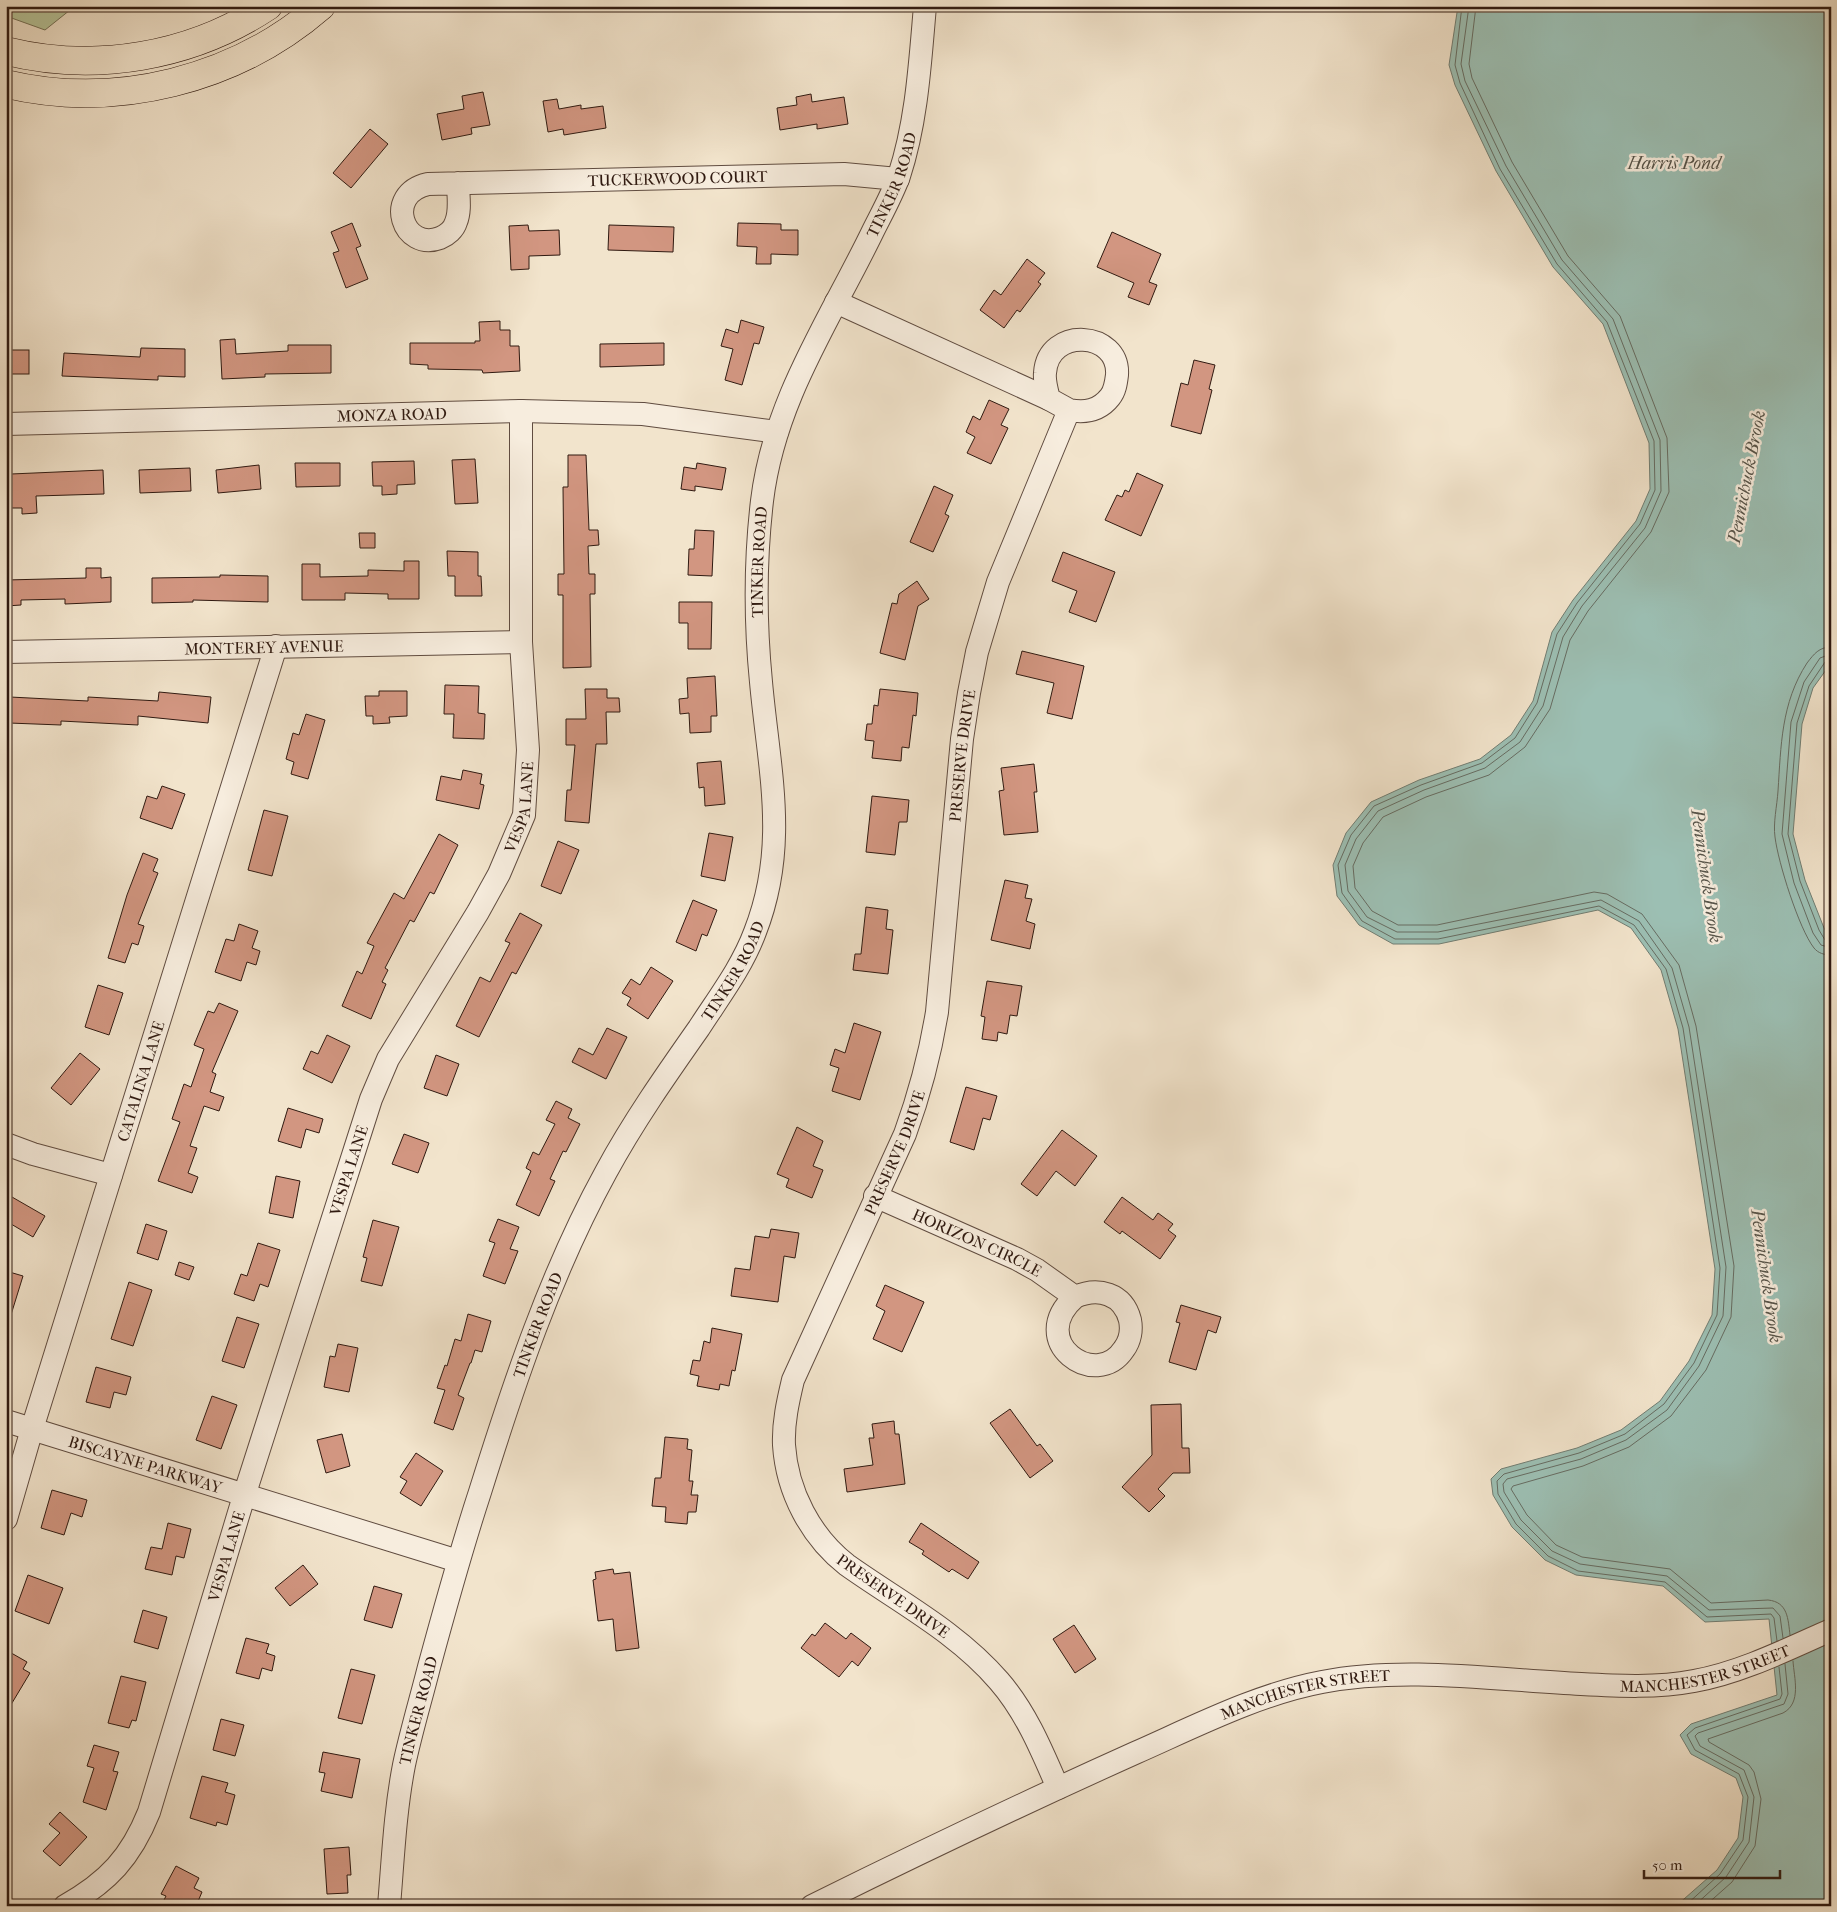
<svg xmlns="http://www.w3.org/2000/svg" width="1837" height="1912" font-family="'IM FELL French Canon',serif">
<style>
.green{fill:#b7c59a;stroke:#747056}
.water{fill:#9cbfb3;stroke:#717d72}
.lines{fill:none;stroke-linecap:round;stroke-linejoin:round}
.shore{stroke:#666c62;stroke-width:1}
.building{fill:#d29681;stroke:#301a11}
.minor-casing{stroke:#604c40;stroke-width:24}
.highway-casing{stroke:#301a11;stroke-width:29}
.minor{stroke:#f7edde;stroke-width:22}
.highway{stroke:#f2e4cc;stroke-width:28}
.labels{text-anchor:middle;dominant-baseline:central;stroke-width:5;stroke-linejoin:round;paint-order:stroke}
.street-label{font-size:16px;fill:#301a11;stroke:#f7edde}
.water-label{font-size:18px;font-style:italic;fill:#56544a;stroke:#f7edde}
</style>
<rect width="100%" height="100%" fill="#f2e4cc"/>
<filter id="stains"><feTurbulence type="fractalNoise" baseFrequency=".004" numOctaves="4"/><feColorMatrix values="0 0 0 0 .2 0 0 0 0 .09 0 0 0 0 .02 0 0 0 .5 -.17"/></filter>
<radialGradient id="worn" r=".72"><stop offset=".6" stop-color="#630" stop-opacity="0"/><stop offset="1" stop-color="#630" stop-opacity=".3"/></radialGradient>
<!-- green -->
<polygon class="green" points="6,6 75,6 45,30 6,16"/>
<!-- water -->
<polygon class="water" points="1458,6 1831,6 1831,663 1813,688 1802,724 1793,834 1805,880 1824,928 1831,940 1831,1906 1676,1906 1717,1870 1738,1838 1743,1797 1736,1778 1691,1754 1680,1735 1691,1724 1777,1695 1769,1619 1705,1622 1663,1586 1576,1575 1545,1560 1512,1527 1493,1495 1491,1479 1501,1469 1577,1448 1621,1430 1660,1401 1689,1361 1712,1315 1715,1269 1678,1029 1661,970 1631,928 1598,910 1439,944 1393,944 1359,925 1337,896 1333,865 1346,833 1371,802 1419,780 1480,759 1511,735 1533,701 1552,632 1573,600 1636,521 1650,489 1649,443 1603,324 1553,267 1496,171 1455,85 1449,65"/>
<g class="lines">
<!-- shore -->
<g class="shore">
<polyline points="1462,6 1455,65 1460,83 1500,169 1557,264 1607,322 1654,441 1655,490 1640,524 1577,603 1557,634 1537,703 1515,738 1482,763 1421,785 1374,806 1351,835 1338,865 1342,893 1362,921 1395,939 1438,939 1599,906 1634,925 1666,969 1683,1028 1720,1268 1717,1315 1694,1363 1664,1404 1625,1434 1579,1453 1504,1474 1497,1481 1498,1494 1516,1524 1548,1556 1578,1571 1665,1582 1707,1617 1771,1614 1774,1618 1777,1641"/>
<polyline points="1469,6 1461,64 1465,81 1506,166 1562,260 1613,319 1660,440 1661,491 1645,528 1582,606 1563,637 1543,706 1520,742 1485,768 1424,790 1378,811 1356,839 1345,865 1348,891 1367,917 1397,932 1438,932 1601,900 1639,921 1672,968 1689,1027 1726,1267 1723,1316 1699,1366 1667,1410 1626,1440 1581,1459 1507,1479 1503,1484 1504,1492 1521,1520 1552,1551 1580,1564 1667,1576 1709,1610 1773,1608 1780,1616 1783,1638"/>
<path d="M1476,6L1469,64L1472,78L1512,162L1568,256L1620,316L1667,438L1669,492L1651,532L1588,611L1570,640L1550,709L1525,747L1489,775L1426,797L1383,817L1363,843L1353,866L1355,888L1372,911L1398,925H1437L1594,892L1607,894L1642,914L1679,965L1696,1026L1734,1266L1731,1317L1706,1370L1671,1416L1629,1447L1583,1466L1513,1486L1511,1489L1527,1515L1556,1545L1582,1557L1670,1569L1711,1603L1768,1600C1788,1602 1788,1619 1790,1635"/>
<path d="M1831,647C1819,647 1814,654 1807,663C1781,703 1781,746 1778,791C1777,806 1773,823 1775,837C1778,862 1799,929 1814,948C1818,953 1824,955 1831,955"/>
<polyline points="1831,654 1820,658 1804,682 1791,722 1782,834 1794,883 1813,933 1821,945 1831,948"/>
<polyline points="1831,660 1825,662 1809,686 1797,723 1788,834 1800,881 1819,930 1825,940 1831,941"/>
<polyline points="1685,1906 1720,1874 1743,1840 1748,1797 1739,1774 1695,1750 1687,1735 1695,1728 1780,1699 1782,1694 1779,1667"/>
<polyline points="1694,1906 1726,1877 1749,1842 1754,1797 1744,1770 1700,1746 1695,1736 1698,1733 1784,1704 1788,1694 1785,1664"/>
<path d="M1705,1906L1732,1882L1755,1846L1761,1799L1754,1772L1749,1765L1709,1742L1708,1739L1783,1713C1802,1703 1794,1678 1793,1661"/>
</g>
</g>
<!-- building -->
<g class="building">
<polygon points="483,92 490,125 471,128 472,134 442,140 437,114 464,109 462,96"/>
<polygon points="811,94 812,102 844,97 848,124 817,129 817,124 780,130 777,108 797,105 796,97"/>
<polygon points="557,99 559,109 581,105 581,109 603,106 606,128 564,135 563,129 548,132 543,101"/>
<polygon points="370,129 388,144 351,188 333,173"/>
<polygon points="352,223 361,246 356,248 368,279 346,288 333,253 339,251 331,232"/>
<polygon points="738,223 781,224 781,230 798,230 798,255 771,254 771,264 756,264 757,247 737,246"/>
<polygon points="528,225 529,231 559,230 560,255 529,256 529,269 511,270 509,226"/>
<polygon points="609,225 674,227 673,252 608,250"/>
<polygon points="1112,232 1161,254 1149,282 1157,285 1149,305 1128,297 1134,283 1097,267"/>
<polygon points="1027,259 1045,273 1038,282 1041,284 1020,312 1017,310 1004,328 980,310 994,290 1001,295"/>
<polygon points="741,320 764,327 759,344 754,343 742,385 725,380 733,349 721,346 726,329 738,333"/>
<polygon points="500,321 500,330 510,330 510,346 519,346 520,371 483,373 482,370 428,369 428,365 410,364 410,343 475,343 475,341 480,341 479,322"/>
<polygon points="235,339 236,354 288,351 288,345 331,345 331,373 265,374 265,377 222,379 220,340"/>
<polygon points="664,343 664,365 600,367 600,344"/>
<polygon points="141,348 185,349 185,377 158,376 158,380 62,376 64,353 140,357"/>
<rect x="6" y="350" width="23" height="24"/>
<polygon points="1194,360 1215,365 1209,389 1212,390 1201,434 1171,426 1181,383 1188,385"/>
<polygon points="989,400 1009,409 1001,425 1008,428 991,464 967,453 975,437 966,432 973,416 980,420"/>
<polygon points="568,455 586,455 589,530 598,530 599,545 588,546 589,574 595,574 595,594 590,594 591,667 563,668 563,595 558,595 558,574 564,574 563,487 568,487"/>
<polygon points="475,459 478,503 455,504 452,460"/>
<polygon points="414,461 415,484 397,485 397,494 382,495 382,486 373,486 372,462"/>
<polygon points="295,463 340,463 340,486 296,487"/>
<polygon points="697,463 726,468 722,490 695,486 695,491 681,489 684,467 696,469"/>
<polygon points="259,465 261,489 218,493 216,470"/>
<polygon points="190,468 191,491 140,493 139,470"/>
<polygon points="103,470 104,494 36,496 37,513 22,514 22,508 6,508 6,486 11,485 11,474"/>
<polygon points="1137,473 1163,485 1141,536 1105,520 1117,495 1122,497 1125,490 1129,492"/>
<polygon points="934,486 953,495 945,514 949,516 933,552 910,542"/>
<polygon points="695,530 714,531 712,576 688,575 689,549 694,549"/>
<polygon points="359,533 375,533 375,548 360,548"/>
<polygon points="447,551 478,552 478,576 481,576 482,596 455,596 455,576 448,576"/>
<polygon points="1063,552 1115,572 1096,622 1069,612 1077,591 1052,581"/>
<polygon points="404,561 419,561 419,599 388,599 388,594 345,593 345,600 302,600 302,564 320,564 320,577 368,576 368,570 404,571"/>
<polygon points="86,568 101,568 101,578 111,577 111,602 65,604 65,599 21,600 21,605 6,606 6,580 86,578"/>
<polygon points="220,575 268,576 268,602 193,600 193,602 152,603 152,578 220,577"/>
<polygon points="917,581 929,599 918,606 905,660 880,653 892,603 897,604 899,594"/>
<polygon points="679,602 712,602 711,649 688,649 688,623 679,623"/>
<polygon points="1022,651 1084,666 1072,719 1047,713 1054,683 1016,674"/>
<polygon points="715,676 717,716 711,716 711,732 690,733 689,713 680,714 679,699 688,698 687,678"/>
<polygon points="445,685 479,686 478,713 485,714 484,739 453,738 454,714 444,714"/>
<polygon points="585,689 607,689 607,698 619,698 620,712 606,712 607,744 596,744 589,823 565,821 567,790 571,790 575,745 566,745 566,719 586,719"/>
<polygon points="880,689 918,693 916,716 913,715 909,748 902,747 901,761 872,758 874,741 865,740 867,724 872,724 874,705 878,706"/>
<polygon points="379,691 407,691 407,716 389,717 390,723 373,724 373,716 366,716 365,696 379,696"/>
<polygon points="159,692 211,697 208,723 138,716 138,725 61,721 61,725 9,723 10,697 88,701 88,697 158,701"/>
<polygon points="306,714 325,720 308,779 291,774 294,762 286,759 293,733 299,735"/>
<polygon points="721,761 725,804 705,806 704,787 699,788 697,763"/>
<polygon points="1034,764 1037,792 1034,792 1038,832 1004,835 999,791 1004,790 1001,768"/>
<polygon points="463,770 482,774 480,784 484,785 479,809 436,800 441,776 461,780"/>
<polygon points="162,786 185,794 172,829 140,818 147,796 157,799"/>
<polygon points="872,796 909,800 907,822 899,822 895,855 866,852"/>
<polygon points="264,810 288,816 272,876 248,870"/>
<polygon points="709,833 733,837 725,881 701,876"/>
<polygon points="439,834 458,845 434,894 430,892 414,922 410,920 385,968 388,970 382,982 386,984 371,1019 342,1006 357,971 362,974 374,946 367,943 394,893 404,899"/>
<polygon points="558,841 579,850 561,894 541,886"/>
<polygon points="143,853 158,859 153,871 158,873 138,924 144,926 138,945 132,943 125,963 108,958 127,895"/>
<polygon points="1005,880 1028,885 1025,898 1032,899 1026,921 1035,924 1030,949 991,940"/>
<polygon points="693,900 717,910 707,936 702,934 696,951 676,942"/>
<polygon points="866,907 888,910 886,929 893,930 888,974 853,970 855,954 861,954"/>
<polygon points="520,913 542,925 516,974 512,972 479,1037 456,1026 480,977 490,982 510,943 505,941"/>
<polygon points="239,924 258,931 252,948 260,951 256,965 247,962 241,981 215,972 226,939 234,941"/>
<polygon points="651,967 673,981 648,1019 627,1005 631,998 622,993 631,979 640,985"/>
<polygon points="987,981 1022,986 1017,1016 1010,1015 1007,1034 998,1032 997,1041 982,1039 985,1017 981,1016"/>
<polygon points="98,985 123,993 109,1035 85,1027"/>
<polygon points="219,1003 238,1011 212,1072 216,1074 210,1092 224,1097 219,1111 204,1106 190,1146 197,1148 188,1173 198,1177 192,1193 158,1181 180,1122 172,1119 184,1084 191,1087 204,1049 194,1045 208,1011 214,1013"/>
<polygon points="854,1023 881,1032 860,1100 832,1091 839,1068 830,1065 835,1049 845,1053"/>
<polygon points="607,1028 627,1037 606,1079 572,1062 579,1048 593,1055"/>
<polygon points="327,1035 350,1046 332,1083 303,1069 311,1051 318,1054"/>
<polygon points="80,1053 100,1069 71,1105 51,1088"/>
<polygon points="436,1055 459,1064 447,1096 424,1088"/>
<polygon points="966,1087 997,1096 990,1120 983,1118 974,1150 950,1142"/>
<polygon points="556,1101 572,1109 568,1118 580,1124 566,1152 563,1151 550,1179 555,1181 539,1216 516,1205 531,1171 526,1168 533,1152 539,1155 555,1124 546,1120"/>
<polygon points="288,1108 323,1119 319,1133 306,1129 301,1148 278,1141"/>
<polygon points="797,1127 823,1141 813,1166 823,1170 812,1198 786,1187 789,1179 777,1174"/>
<polygon points="1062,1130 1097,1156 1075,1186 1056,1171 1037,1196 1021,1184"/>
<polygon points="404,1134 429,1143 418,1173 392,1164"/>
<polygon points="276,1176 300,1181 293,1218 269,1213"/>
<polygon points="12,1197 45,1216 33,1237 6,1221 6,1206"/>
<polygon points="1122,1197 1153,1220 1158,1213 1173,1224 1168,1230 1176,1236 1160,1259 1122,1231 1120,1234 1104,1222"/>
<polygon points="498,1219 519,1227 510,1249 518,1251 505,1284 483,1276 495,1243 489,1241"/>
<polygon points="373,1220 399,1227 382,1286 361,1281 367,1258 363,1257"/>
<polygon points="146,1224 167,1231 158,1260 137,1253"/>
<polygon points="771,1229 799,1233 795,1258 784,1256 778,1302 731,1296 735,1268 750,1270 755,1236 769,1238"/>
<polygon points="258,1243 280,1250 268,1287 260,1284 254,1301 234,1294 241,1274 247,1276"/>
<polygon points="179,1262 194,1267 189,1280 175,1275"/>
<polygon points="6,1271 23,1276 10,1318 6,1318"/>
<polygon points="129,1282 152,1290 133,1346 111,1339"/>
<polygon points="885,1285 924,1302 902,1352 873,1339 885,1311 876,1306"/>
<polygon points="1181,1305 1221,1317 1216,1333 1208,1330 1196,1370 1169,1362 1180,1323 1176,1322"/>
<polygon points="468,1314 491,1321 482,1352 475,1350 471,1363 470,1363 458,1395 464,1398 453,1430 434,1423 445,1390 437,1388 445,1365 447,1366 455,1339 461,1341"/>
<polygon points="237,1317 259,1324 244,1368 222,1361"/>
<polygon points="712,1328 742,1334 735,1371 732,1370 729,1386 720,1384 719,1390 697,1386 699,1376 690,1374 693,1360 700,1361 704,1341 710,1343"/>
<polygon points="338,1344 358,1348 349,1392 324,1387 330,1356 335,1357"/>
<polygon points="96,1367 131,1377 126,1395 114,1392 110,1408 86,1402"/>
<polygon points="212,1396 237,1405 221,1449 196,1440"/>
<polygon points="1181,1404 1182,1448 1189,1448 1190,1473 1173,1473 1158,1489 1165,1496 1149,1512 1122,1487 1152,1455 1151,1405"/>
<polygon points="1010,1409 1037,1446 1040,1444 1053,1461 1030,1478 990,1423"/>
<polygon points="894,1421 895,1434 899,1434 905,1484 847,1492 844,1469 873,1465 869,1438 874,1438 872,1424"/>
<polygon points="342,1434 350,1466 326,1473 317,1440"/>
<polygon points="665,1437 688,1439 687,1449 692,1450 689,1481 693,1481 691,1495 698,1495 696,1512 688,1512 687,1524 665,1522 666,1507 652,1506 655,1478 661,1478"/>
<polygon points="416,1453 443,1471 421,1506 400,1493 407,1481 400,1477"/>
<polygon points="52,1490 87,1500 82,1517 71,1513 64,1535 41,1528"/>
<polygon points="168,1523 191,1529 184,1558 176,1556 172,1575 145,1569 151,1547 162,1549"/>
<polygon points="921,1523 979,1562 968,1579 952,1569 949,1572 922,1554 924,1551 909,1542"/>
<polygon points="303,1565 318,1584 290,1606 275,1588"/>
<polygon points="613,1569 614,1574 630,1572 639,1648 616,1651 613,1619 598,1621 593,1580 596,1579 595,1572"/>
<polygon points="28,1575 63,1588 49,1624 15,1611"/>
<polygon points="374,1586 402,1594 392,1628 364,1620"/>
<polygon points="143,1610 167,1617 158,1649 134,1642"/>
<polygon points="825,1623 846,1639 851,1633 871,1648 858,1666 852,1661 839,1677 801,1648 812,1634 815,1636"/>
<polygon points="1074,1625 1096,1659 1075,1673 1053,1639"/>
<polygon points="246,1638 269,1644 266,1653 275,1656 272,1671 262,1668 259,1679 236,1673"/>
<polygon points="6,1650 27,1662 23,1669 30,1673 6,1713"/>
<polygon points="351,1669 375,1675 362,1724 338,1718"/>
<polygon points="121,1676 146,1682 136,1721 132,1720 129,1728 108,1723"/>
<polygon points="221,1719 244,1725 235,1756 213,1750"/>
<polygon points="94,1745 119,1752 113,1771 118,1772 106,1810 83,1802 94,1768 87,1766"/>
<polygon points="323,1752 360,1759 352,1798 321,1791 325,1773 319,1772"/>
<polygon points="202,1776 228,1783 225,1792 235,1795 227,1825 217,1822 216,1826 190,1818"/>
<polygon points="60,1812 87,1837 60,1866 43,1851 60,1833 49,1824"/>
<polygon points="349,1847 351,1875 347,1875 348,1893 327,1894 324,1849"/>
<polygon points="176,1866 199,1878 194,1888 202,1892 196,1906 161,1906 166,1896 161,1894"/>
</g>
<g class="lines">
<defs>
<g id="minor">
<path id="s1" d="M458,183C458,195 461,210 456,222C454,229 447,235 440,238C403,252 383,194 428,184L844,174L898,179"/>
<polyline points="836,302 1049,399"/>
<path id="s2" d="M6,424L521,411L643,414L777,432"/>
<path id="s3" d="M6,652L521,642"/>
<polyline points="6,1144 33,1154 111,1175"/>
<path id="s4" d="M875,1196L1017,1259L1037,1270L1075,1297C1098,1287 1123,1293 1130,1320C1132,1330 1130,1341 1124,1349C1096,1392 1025,1341 1075,1297"/>
<path id="s5" d="M6,1421L458,1561"/>
<path id="s6" d="M6,1519L32,1429L276,646"/>
<path id="s7" d="M1058,1788C1042,1751 1026,1712 999,1681C957,1632 899,1602 847,1565C811,1537 787,1492 784,1445C783,1423 788,1401 793,1380L905,1134C920,1093 930,1055 937,1012L962,739L969,693L977,652L998,582L1069,410C1085,413 1099,411 1110,397C1115,391 1116,383 1117,375C1120,331 1048,326 1045,373C1044,381 1047,391 1049,399L1069,410"/>
<path id="s8" d="M65,1906C108,1882 131,1857 149,1812L244,1496L371,1099L388,1059L478,912L499,874L524,815L528,750L521,642V411"/>
<path id="s9" d="M389,1906C393,1859 395,1811 404,1765C411,1732 421,1699 429,1667C445,1608 461,1550 480,1492C514,1383 551,1272 606,1172C633,1122 666,1075 699,1028C719,997 742,967 755,932C789,845 769,771 761,682C755,621 755,561 762,501C774,400 830,320 873,231C882,213 892,195 899,176C917,121 920,63 925,6"/>
<path id="s10" d="M812,1906C919,1853 1026,1802 1135,1753C1194,1727 1258,1694 1322,1682C1404,1666 1497,1680 1581,1684C1619,1686 1657,1688 1694,1681C1740,1673 1788,1649 1831,1630"/>
</g>
<g id="highway">
<path d="M6,51C95,73 191,57 268,6"/>
<path d="M6,84C116,110 236,80 321,6"/>
</g>
</defs>
<!-- minor casing -->
<use href="#minor" class="minor-casing"/>
<!-- highway casing -->
<use href="#highway" class="highway-casing"/>
<!-- minor -->
<use href="#minor" class="minor"/>
<!-- highway -->
<use href="#highway" class="highway"/>
</g>
<g class="labels">
<!-- street labels -->
<g class="street-label">
<text stroke="none"><textPath href="#s1" startOffset="408">TUCKERWOOD COURT</textPath></text>
<text stroke="none"><textPath href="#s9" startOffset="1831">TINKER ROAD</textPath></text>
<text stroke="none"><textPath href="#s2" startOffset="386">MONZA ROAD</textPath></text>
<text stroke="none"><textPath href="#s9" startOffset="1426">TINKER ROAD</textPath></text>
<text stroke="none"><textPath href="#s3" startOffset="258">MONTEREY AVENUE</textPath></text>
<text stroke="none"><textPath href="#s7" startOffset="1174">PRESERVE DRIVE</textPath></text>
<text stroke="none"><textPath href="#s8" startOffset="1206">VESPA LANE</textPath></text>
<text stroke="none"><textPath href="#s9" startOffset="1008">TINKER ROAD</textPath></text>
<text stroke="none"><textPath href="#s6" startOffset="458">CATALINA LANE</textPath></text>
<text stroke="none"><textPath href="#s7" startOffset="769">PRESERVE DRIVE</textPath></text>
<text stroke="none"><textPath href="#s8" startOffset="801">VESPA LANE</textPath></text>
<text stroke="none"><textPath href="#s4" startOffset="112">HORIZON CIRCLE</textPath></text>
<text stroke="none"><textPath href="#s9" startOffset="602">TINKER ROAD</textPath></text>
<text stroke="none"><textPath href="#s5" startOffset="146">BISCAYNE PARKWAY</textPath></text>
<text stroke="none"><textPath href="#s8" startOffset="396">VESPA LANE</textPath></text>
<text transform="translate(893 1596) rotate(35)">PRESERVE DRIVE</text>
<text stroke="none"><textPath href="#s10" startOffset="944">MANCHESTER STREET</textPath></text>
<text stroke="none"><textPath href="#s10" startOffset="539">MANCHESTER STREET</textPath></text>
<text stroke="none"><textPath href="#s9" startOffset="198">TINKER ROAD</textPath></text>
</g>
<!-- water labels -->
<g class="water-label">
<text x="1674" y="163">Harris Pond</text>
<text transform="translate(1747 477) rotate(-79)">Pennichuck Brook</text>
<text transform="translate(1706 876) rotate(82)">Pennichuck Brook</text>
<text transform="translate(1766 1276) rotate(82)">Pennichuck Brook</text>
</g>
</g>
<!-- margin -->
<rect width="1837" height="1912" fill="none" stroke="#f2e4cc" stroke-width="25"/>
<rect x="8" y="8" width="1822" height="1897" fill="none" stroke="#301a11" stroke-width="2.5"/>
<rect x="12" y="12" width="1812" height="1887" fill="none" stroke="#301a11"/>
<!-- scale -->
<path d="M1644 1870v8h136v-8" fill="none" stroke="#301a11" stroke-width="2.5"/>
<text x="1652" y="1870" font-size="15" fill="#301a11" stroke="#f7edde" stroke-width="4" paint-order="stroke">50 m</text>
<rect width="100%" height="100%" filter="url(#stains)"/>
<rect width="100%" height="100%" fill="url(#worn)"/>
</svg>
